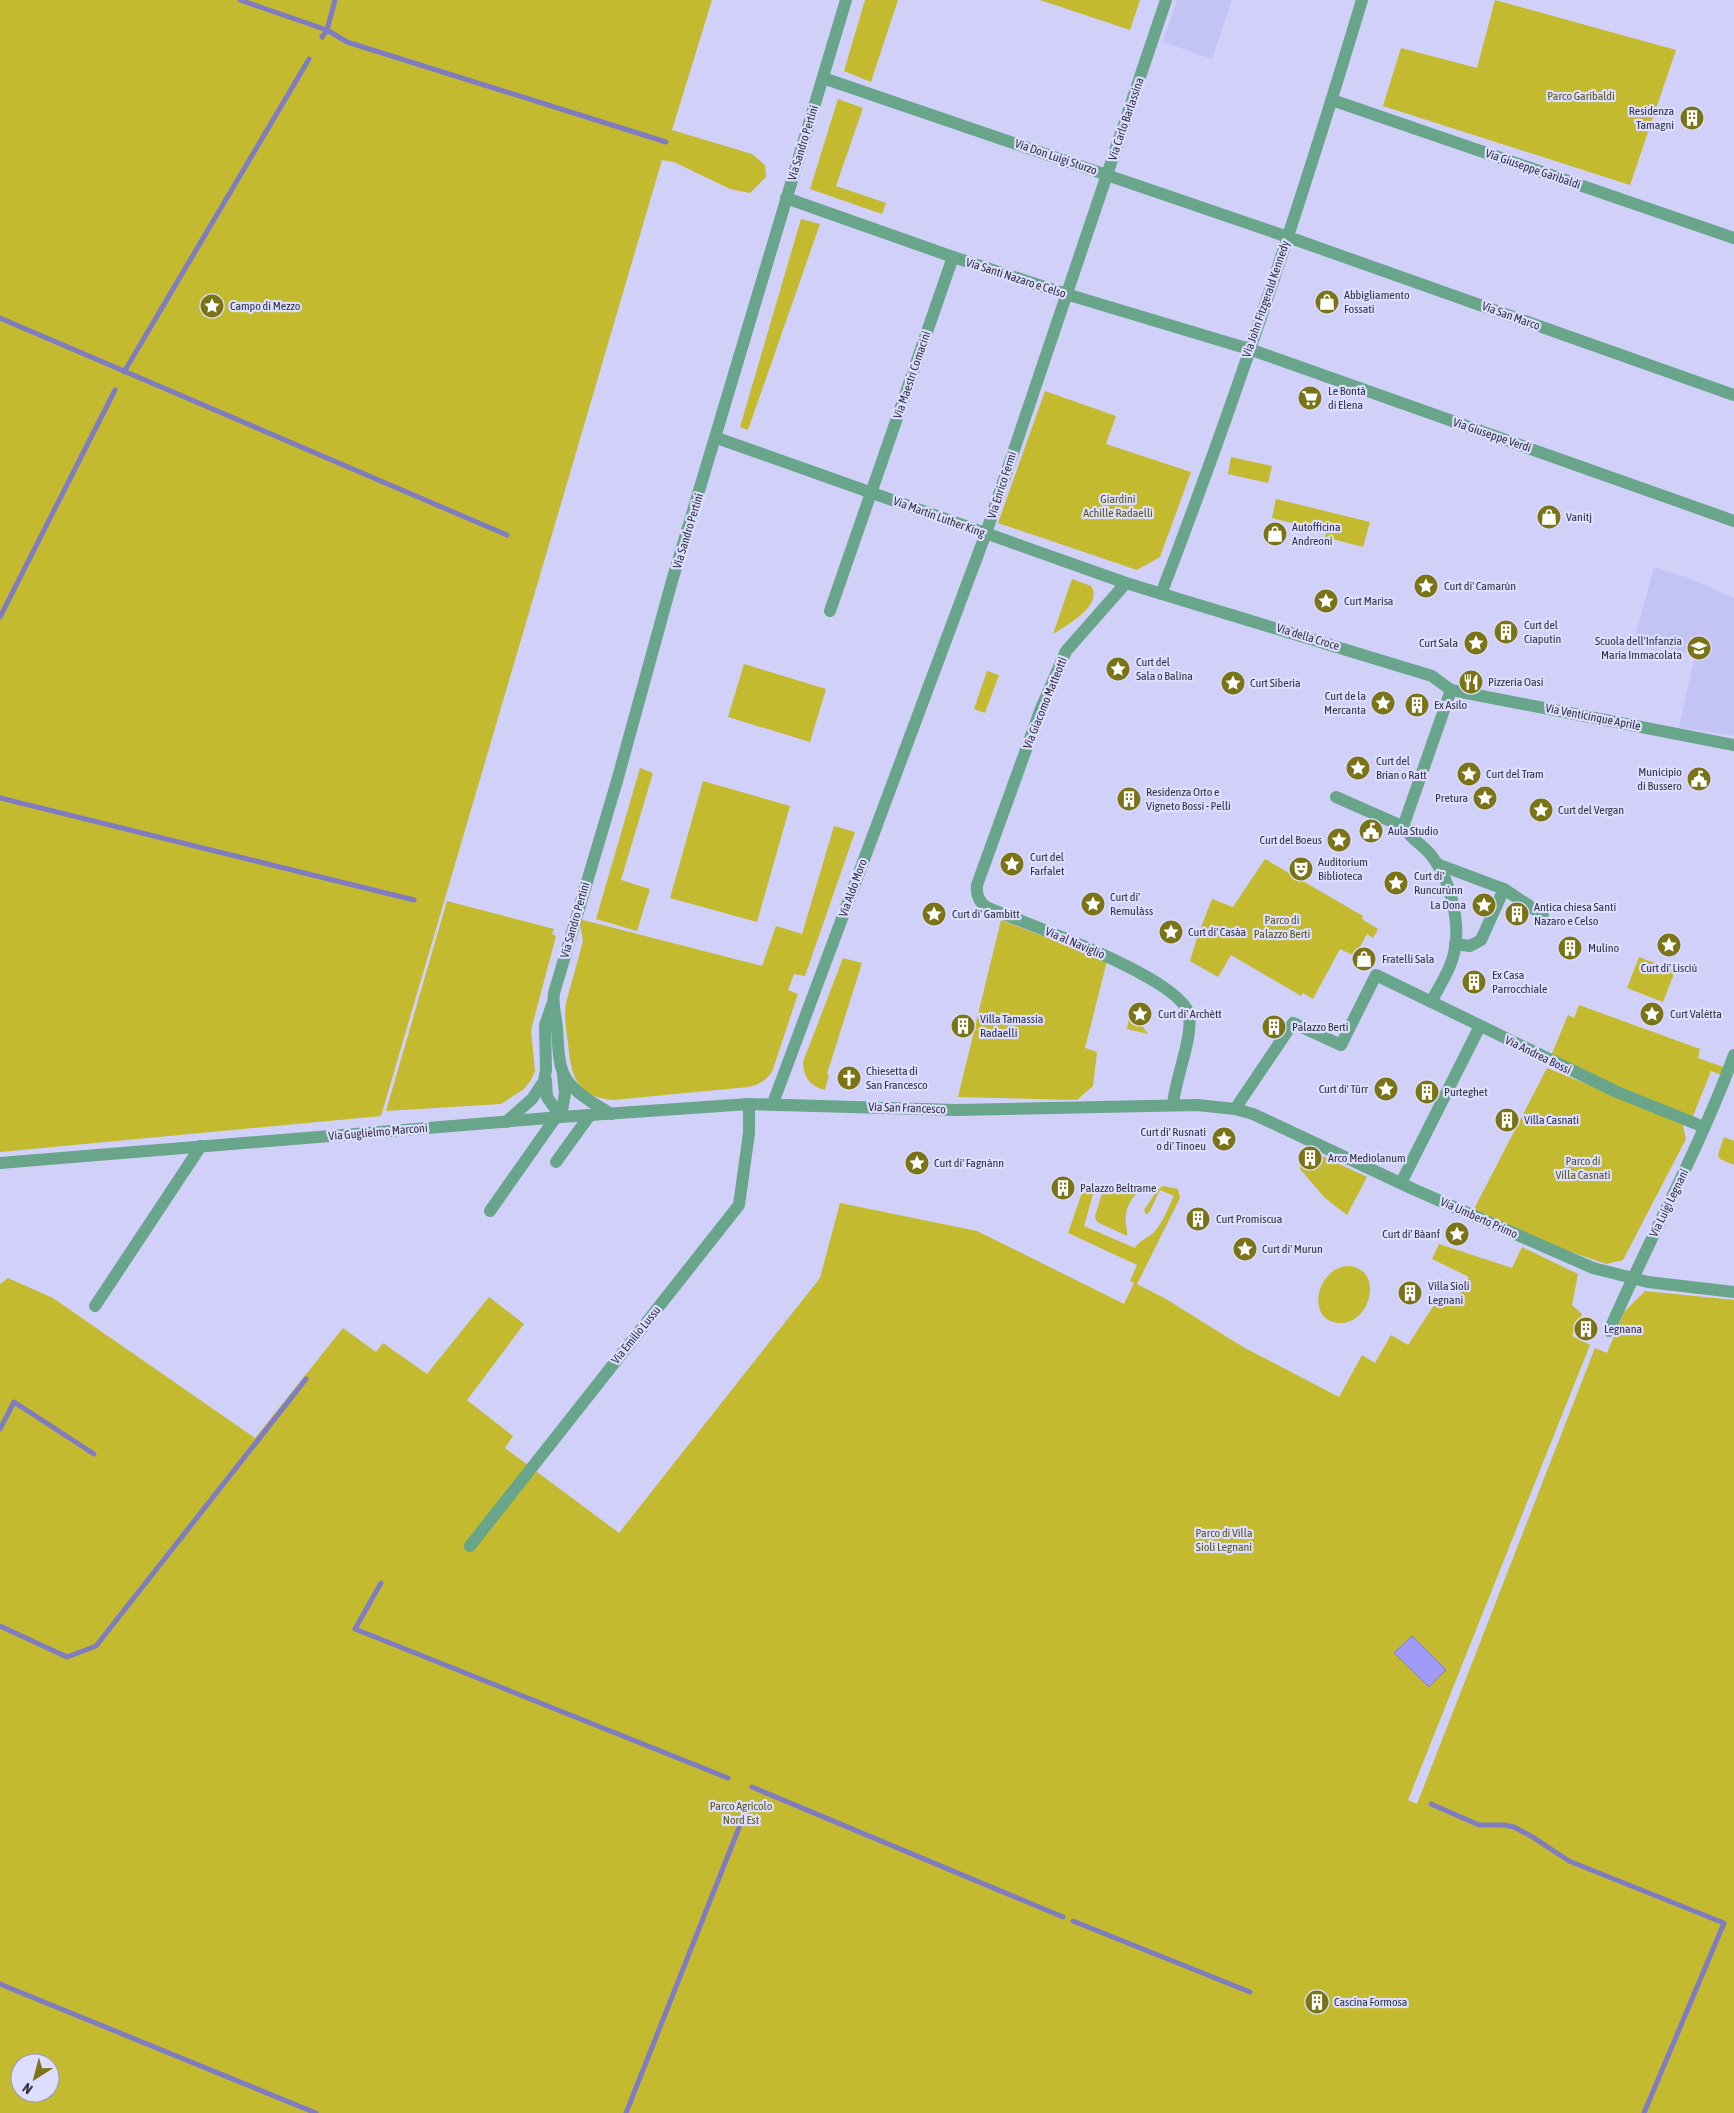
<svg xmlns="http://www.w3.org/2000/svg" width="1734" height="2113" font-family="'Asap Condensed',sans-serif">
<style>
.built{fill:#c4c4f4}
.green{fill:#c3ba30;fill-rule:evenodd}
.water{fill:#a09bf8;stroke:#7f7cc2}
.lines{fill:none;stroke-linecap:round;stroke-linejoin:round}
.stream{stroke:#7f7cc2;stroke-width:5}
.minor{stroke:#68a58b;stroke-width:12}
.tertiary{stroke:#68a58b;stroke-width:12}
.labels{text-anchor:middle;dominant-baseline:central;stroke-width:4.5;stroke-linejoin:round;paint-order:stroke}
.park-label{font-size:12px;fill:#5b571c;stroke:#dddeff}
.poi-label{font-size:12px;fill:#333343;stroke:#dddeff;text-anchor:start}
.street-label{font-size:12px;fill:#333343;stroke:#dddeff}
</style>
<rect width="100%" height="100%" fill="#d0d0f8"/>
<!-- built -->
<g class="built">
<polygon points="1177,0 1232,0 1212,59 1163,42"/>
<polygon points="1654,567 1686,577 1734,598 1734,736 1679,727 1695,655 1634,641"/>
</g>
<!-- green -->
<g class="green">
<polygon points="0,0 712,0 672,130 752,154 765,165 766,177 750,193 730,189 674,162 662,160 381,1116 0,1152"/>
<polygon points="865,0 898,0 871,82 844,71"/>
<polygon points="1040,0 1140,0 1130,30"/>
<polygon points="1495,0 1676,50 1630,185 1383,106 1401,48 1477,68"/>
<polygon points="838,99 863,108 836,186 886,203 882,214 810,189"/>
<polygon points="801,219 820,224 748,430 740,427"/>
<polygon points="1045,391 1116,416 1106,444 1191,472 1160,557 1137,570 998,523"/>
<polygon points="1231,457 1272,466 1268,483 1228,474"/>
<polygon points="1276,499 1370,522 1363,547 1325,537 1326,532 1272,518"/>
<path d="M1072,579L1091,586C1104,605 1067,625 1053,634Z"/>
<polygon points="744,664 826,689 810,742 728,717"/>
<polygon points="987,671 999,675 985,713 974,709"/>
<polygon points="640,768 653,773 621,880 650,889 637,931 596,919"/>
<polygon points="703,781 790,806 757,922 670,898"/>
<path d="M834,826L855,832L805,976L794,974L788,990L798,994L772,1072C765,1081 759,1085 748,1087L613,1100C575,1097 571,1074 568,1043C566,1029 564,1017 566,1003L583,941L579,919L762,966L776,926L802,934Z"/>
<polygon points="1265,859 1363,916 1362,919 1378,929 1373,938 1367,934 1355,956 1340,949 1313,999 1303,993 1301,996 1231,955 1218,977 1190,961 1198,935 1212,899 1233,907"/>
<polygon points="447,901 554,929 552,934 556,936 531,1030 535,1071 531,1080 524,1089 501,1104 386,1111"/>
<polygon points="1001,920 1107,961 1085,1048 1097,1052 1093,1086 1077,1100 958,1097"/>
<polygon points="1639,957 1675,971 1663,1002 1627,988"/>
<path d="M843,958L862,963L827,1074L829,1075L825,1090C811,1087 803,1077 803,1062Z"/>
<polygon points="1579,1005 1700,1049 1698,1058 1729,1069 1726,1077 1711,1071 1691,1121 1551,1056 1568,1015 1574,1018"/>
<polygon points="1129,1018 1138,1020 1148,1034 1127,1029"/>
<polygon points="1547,1068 1682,1122 1686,1139 1623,1260 1606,1264 1566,1250 1473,1211"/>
<polygon points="1724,1137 1734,1141 1734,1165 1720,1159 1718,1155"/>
<polygon points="1301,1153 1310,1162 1318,1154 1367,1177 1347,1215 1325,1198 1300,1169"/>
<path d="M1085,1184L1095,1187L1084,1226L1135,1248C1139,1240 1149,1238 1155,1231C1164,1221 1168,1207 1174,1196L1160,1190L1149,1213L1146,1214L1144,1210C1150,1203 1155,1190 1163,1186L1178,1189L1180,1198L1137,1284L1166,1299L1243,1347L1339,1397L1362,1355L1375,1363L1391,1335L1408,1345L1438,1299H1444L1455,1304L1469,1277L1432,1259L1439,1244L1512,1268L1522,1247L1578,1274L1572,1305L1582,1314L1572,1336L1590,1345L1408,1800L1417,1804L1595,1348L1607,1353L1624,1312L1645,1291L1734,1300V2113H0V1284L8,1278L53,1298L255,1438L343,1328L376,1352L383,1343L427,1374L489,1297L524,1324L467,1400L513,1436L505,1448L619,1533L820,1278L840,1203L977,1231L1124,1304L1134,1283L1130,1281L1137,1265L1068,1233ZM20,2063H50V2093H20Z"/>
<path d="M1103,1190H1142C1130,1197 1124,1210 1126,1224C1126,1229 1128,1232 1127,1236L1097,1222L1095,1216Z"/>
<path d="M1348,1266C1385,1268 1371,1326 1338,1323C1305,1320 1317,1267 1348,1266Z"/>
</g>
<!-- water -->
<polygon class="water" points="1412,1636 1446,1670 1429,1687 1394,1653"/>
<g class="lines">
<!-- stream -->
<g class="stream">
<polyline points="240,0 327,30 347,42 666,142"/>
<polyline points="322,37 327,30 335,0"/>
<polyline points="0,318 507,535"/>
<polyline points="124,372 309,59"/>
<polyline points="0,617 115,390"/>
<polyline points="0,798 414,900"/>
<polyline points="0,1429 14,1402 94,1454"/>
<polyline points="381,1583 355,1629 728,1778"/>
<polyline points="0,1626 67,1657 96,1646 306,1379"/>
<polyline points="752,1787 1063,1917"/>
<polyline points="1431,1804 1479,1825 1504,1825 1514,1827 1531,1836 1569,1861 1724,1923 1644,2113"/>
<polyline points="1073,1921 1250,1992"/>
<polyline points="0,1984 316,2113"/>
<polyline points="626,2113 746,1810"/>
</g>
<!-- minor -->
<g class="minor">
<polyline points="823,78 1288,237 1734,395"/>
<polyline points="1332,100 1734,238"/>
<polyline points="786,198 953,257 1066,294 1249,349 1734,521"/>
<polyline points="717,438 1126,583 1432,676 1451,690 1734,745"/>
<path d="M1126,583L1066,651L1040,711L977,885C976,895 979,902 986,907C1023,923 1182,977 1189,1015C1193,1039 1175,1078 1173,1105"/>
<path d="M1161,594C1236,400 1302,200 1362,0"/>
<polyline points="830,611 953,257"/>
<polyline points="1336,797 1404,827"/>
<polyline points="1437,864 1504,889 1481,940 1470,946 1455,944"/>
<polyline points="1504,889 1543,915"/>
<path d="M1431,1002C1439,987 1449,972 1453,957C1462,925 1451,880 1431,855C1423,845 1406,836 1404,824L1451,690"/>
<polyline points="546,1080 547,1097 561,1117"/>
<polyline points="773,1103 986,533 1166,0"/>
<polyline points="1235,1109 1293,1023 1341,1045 1376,975 1617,1092 1704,1127"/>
<path d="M611,1114C592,1102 567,1090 561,1067C558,1055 558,1041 557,1028C556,1015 552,1006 554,993L617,781L672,581L846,0"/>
<polyline points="561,1117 565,1093 563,1075"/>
<polyline points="506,1122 532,1099 544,1081 546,1070 545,1025 552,1005"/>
<polyline points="556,1162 590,1115"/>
<polyline points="1401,1183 1480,1026"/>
<polyline points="490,1211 556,1117"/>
<polyline points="95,1306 201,1146"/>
<path d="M1609,1331C1649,1239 1699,1150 1734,1055"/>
<polyline points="470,1546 739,1205 749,1133 749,1104"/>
</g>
<!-- tertiary -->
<polyline class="tertiary" points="0,1163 561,1117 749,1104 956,1110 1197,1105 1235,1109 1253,1114 1413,1189 1593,1268 1648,1282 1734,1292"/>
</g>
<!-- icons -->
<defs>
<symbol id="building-disc" viewBox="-11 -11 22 22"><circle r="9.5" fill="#7a7417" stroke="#dddeff"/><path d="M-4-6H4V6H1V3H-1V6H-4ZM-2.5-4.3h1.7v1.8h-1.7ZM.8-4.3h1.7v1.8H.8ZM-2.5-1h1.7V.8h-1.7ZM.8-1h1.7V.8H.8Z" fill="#fff"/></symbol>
<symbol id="shop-disc" viewBox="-11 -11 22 22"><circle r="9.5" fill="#7a7417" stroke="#dddeff"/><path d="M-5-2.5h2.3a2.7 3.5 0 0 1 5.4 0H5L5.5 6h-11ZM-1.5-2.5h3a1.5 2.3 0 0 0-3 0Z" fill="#fff"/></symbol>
<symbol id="sight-disc" viewBox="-11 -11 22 22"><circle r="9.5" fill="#7a7417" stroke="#dddeff"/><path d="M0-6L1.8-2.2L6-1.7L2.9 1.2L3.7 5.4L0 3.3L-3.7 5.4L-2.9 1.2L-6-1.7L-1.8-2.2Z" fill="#fff"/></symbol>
<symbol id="supermarket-disc" viewBox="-11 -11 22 22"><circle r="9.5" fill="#7a7417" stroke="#dddeff"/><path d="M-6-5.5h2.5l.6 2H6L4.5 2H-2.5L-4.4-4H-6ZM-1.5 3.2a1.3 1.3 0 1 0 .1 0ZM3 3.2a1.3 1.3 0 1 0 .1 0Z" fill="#fff"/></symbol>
<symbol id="school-disc" viewBox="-11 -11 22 22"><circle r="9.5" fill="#7a7417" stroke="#dddeff"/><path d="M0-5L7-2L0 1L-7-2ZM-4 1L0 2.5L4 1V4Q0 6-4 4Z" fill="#fff"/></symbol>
<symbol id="restaurant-disc" viewBox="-11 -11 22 22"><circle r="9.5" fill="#7a7417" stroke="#dddeff"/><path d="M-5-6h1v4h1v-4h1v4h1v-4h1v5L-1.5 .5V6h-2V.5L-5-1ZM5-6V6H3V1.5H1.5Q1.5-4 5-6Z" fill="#fff"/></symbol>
<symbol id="civic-disc" viewBox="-11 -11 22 22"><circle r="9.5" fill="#7a7417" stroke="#dddeff"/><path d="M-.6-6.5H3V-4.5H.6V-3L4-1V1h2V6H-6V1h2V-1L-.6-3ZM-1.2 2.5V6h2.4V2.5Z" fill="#fff"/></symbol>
<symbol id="theatre-disc" viewBox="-11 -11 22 22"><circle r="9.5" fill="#7a7417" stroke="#dddeff"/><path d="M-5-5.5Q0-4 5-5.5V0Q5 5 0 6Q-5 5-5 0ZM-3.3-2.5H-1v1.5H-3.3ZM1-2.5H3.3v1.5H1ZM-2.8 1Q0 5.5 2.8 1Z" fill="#fff"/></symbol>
<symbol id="church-disc" viewBox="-11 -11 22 22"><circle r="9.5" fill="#7a7417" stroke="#dddeff"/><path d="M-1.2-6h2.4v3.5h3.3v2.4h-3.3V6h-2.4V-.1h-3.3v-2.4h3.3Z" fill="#fff"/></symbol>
</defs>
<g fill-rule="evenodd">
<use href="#building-disc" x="1678" y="104" width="28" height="28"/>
<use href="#shop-disc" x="1313" y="288" width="28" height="28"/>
<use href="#sight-disc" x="198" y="292" width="28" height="28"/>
<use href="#supermarket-disc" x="1296" y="384" width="28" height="28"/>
<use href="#shop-disc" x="1535" y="503" width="28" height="28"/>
<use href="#shop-disc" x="1261" y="520" width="28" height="28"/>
<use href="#sight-disc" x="1412" y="572" width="28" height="28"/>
<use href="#sight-disc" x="1312" y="587" width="28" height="28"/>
<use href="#building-disc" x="1492" y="618" width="28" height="28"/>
<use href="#sight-disc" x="1462" y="629" width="28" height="28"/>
<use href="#school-disc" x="1685" y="634" width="28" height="28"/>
<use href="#sight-disc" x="1104" y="655" width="28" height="28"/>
<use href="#restaurant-disc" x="1457" y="668" width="28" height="28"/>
<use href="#sight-disc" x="1219" y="669" width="28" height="28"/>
<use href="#sight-disc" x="1369" y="689" width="28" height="28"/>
<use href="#building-disc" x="1403" y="691" width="28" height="28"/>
<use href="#sight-disc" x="1344" y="754" width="28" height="28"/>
<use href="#sight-disc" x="1455" y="760" width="28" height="28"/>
<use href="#civic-disc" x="1685" y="765" width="28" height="28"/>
<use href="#sight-disc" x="1471" y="784" width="28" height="28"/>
<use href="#building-disc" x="1115" y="785" width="28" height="28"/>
<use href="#sight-disc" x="1527" y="796" width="28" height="28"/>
<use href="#civic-disc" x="1357" y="817" width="28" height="28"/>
<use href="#sight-disc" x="1325" y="826" width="28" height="28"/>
<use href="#sight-disc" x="998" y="850" width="28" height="28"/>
<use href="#theatre-disc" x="1287" y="855" width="28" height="28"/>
<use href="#sight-disc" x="1382" y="869" width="28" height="28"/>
<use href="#sight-disc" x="1079" y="890" width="28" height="28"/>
<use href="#sight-disc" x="1470" y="891" width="28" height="28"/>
<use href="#sight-disc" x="920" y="900" width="28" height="28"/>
<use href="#building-disc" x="1503" y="900" width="28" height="28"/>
<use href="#sight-disc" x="1157" y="918" width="28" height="28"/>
<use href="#sight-disc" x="1655" y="931" width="28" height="28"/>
<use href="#building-disc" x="1556" y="934" width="28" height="28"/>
<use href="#shop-disc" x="1350" y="945" width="28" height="28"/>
<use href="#building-disc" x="1460" y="968" width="28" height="28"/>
<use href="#sight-disc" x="1126" y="1000" width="28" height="28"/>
<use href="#sight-disc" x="1638" y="1000" width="28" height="28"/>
<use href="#building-disc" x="949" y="1012" width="28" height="28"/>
<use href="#building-disc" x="1260" y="1013" width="28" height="28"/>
<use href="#church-disc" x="835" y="1064" width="28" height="28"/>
<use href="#sight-disc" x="1372" y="1075" width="28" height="28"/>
<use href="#building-disc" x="1413" y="1078" width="28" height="28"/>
<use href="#building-disc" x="1493" y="1106" width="28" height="28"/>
<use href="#sight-disc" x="1210" y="1125" width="28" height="28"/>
<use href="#building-disc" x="1296" y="1144" width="28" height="28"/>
<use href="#sight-disc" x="903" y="1149" width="28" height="28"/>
<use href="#building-disc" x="1049" y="1174" width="28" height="28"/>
<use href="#building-disc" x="1184" y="1205" width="28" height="28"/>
<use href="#sight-disc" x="1443" y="1220" width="28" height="28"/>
<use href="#sight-disc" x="1231" y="1235" width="28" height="28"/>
<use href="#building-disc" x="1396" y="1279" width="28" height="28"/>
<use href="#building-disc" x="1572" y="1315" width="28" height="28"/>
<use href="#building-disc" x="1303" y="1988" width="28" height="28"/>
</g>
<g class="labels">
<!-- park labels -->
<g class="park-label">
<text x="1581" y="96">Parco Garibaldi</text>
<text x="1118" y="499">Giardini<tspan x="1118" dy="14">Achille Radaelli</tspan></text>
<text x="1282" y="920">Parco di<tspan x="1282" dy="14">Palazzo Berti</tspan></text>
<text x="1583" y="1161">Parco di<tspan x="1583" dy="14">Villa Casnati</tspan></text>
<text x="1224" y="1533">Parco di Villa<tspan x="1224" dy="14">Sioli Legnani</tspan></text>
<text x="741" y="1806">Parco Agricolo<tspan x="741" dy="14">Nord Est</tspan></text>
</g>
<!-- poi labels -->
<g class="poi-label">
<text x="1674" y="111" text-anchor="end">Residenza<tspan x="1674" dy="14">Tamagni</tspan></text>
<text x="1344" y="295">Abbigliamento<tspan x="1344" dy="14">Fossati</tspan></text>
<text x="230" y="306">Campo di Mezzo</text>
<text x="1328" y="391">Le Bontà<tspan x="1328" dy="14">di Elena</tspan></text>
<text x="1566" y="517">Vanitj</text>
<text x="1292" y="527">Autofficina<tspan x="1292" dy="14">Andreoni</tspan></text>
<text x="1444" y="586">Curt di' Camarùn</text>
<text x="1344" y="601">Curt Marisa</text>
<text x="1524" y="625">Curt del<tspan x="1524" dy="14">Ciaputin</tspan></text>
<text x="1682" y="641" text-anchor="end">Scuola dell'Infanzia<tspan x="1682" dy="14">Maria Immacolata</tspan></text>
<text x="1458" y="643" text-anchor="end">Curt Sala</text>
<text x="1136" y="662">Curt del<tspan x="1136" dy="14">Sala o Balìna</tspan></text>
<text x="1488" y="682">Pizzeria Oasi</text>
<text x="1250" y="683">Curt Siberia</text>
<text x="1366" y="696" text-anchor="end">Curt de la<tspan x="1366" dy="14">Mercanta</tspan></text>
<text x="1434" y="705">Ex Asilo</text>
<text x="1376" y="761">Curt del<tspan x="1376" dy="14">Brian o Ratt</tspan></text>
<text x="1682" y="772" text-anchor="end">Municipio<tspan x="1682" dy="14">di Bussero</tspan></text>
<text x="1486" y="774">Curt del Tram</text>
<text x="1146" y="792">Residenza Orto e<tspan x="1146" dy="14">Vigneto Bossi - Pelli</tspan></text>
<text x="1468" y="798" text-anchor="end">Pretura</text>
<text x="1558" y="810">Curt del Vergan</text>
<text x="1388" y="831">Aula Studio</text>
<text x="1322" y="840" text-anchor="end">Curt del Boeus</text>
<text x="1030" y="857">Curt del<tspan x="1030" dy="14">Farfalet</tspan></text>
<text x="1318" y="862">Auditorium<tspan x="1318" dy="14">Biblioteca</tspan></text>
<text x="1414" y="876">Curt di'<tspan x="1414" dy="14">Runcurùnn</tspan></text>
<text x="1110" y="897">Curt di'<tspan x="1110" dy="14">Remulàss</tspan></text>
<text x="1466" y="905" text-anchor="end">La Dona</text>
<text x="1534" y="907">Antica chiesa Santi<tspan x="1534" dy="14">Nazaro e Celso</tspan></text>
<text x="952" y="914">Curt di' Gambìtt</text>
<text x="1188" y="932">Curt di' Casàa</text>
<text x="1588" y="948">Mulino</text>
<text x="1382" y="959">Fratelli Sala</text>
<text x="1669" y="968" text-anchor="middle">Curt di' Lisciù</text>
<text x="1492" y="975">Ex Casa<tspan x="1492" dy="14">Parrocchiale</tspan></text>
<text x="1158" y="1014">Curt di' Archètt</text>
<text x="1670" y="1014">Curt Valètta</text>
<text x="980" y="1019">Villa Tamassia<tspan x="980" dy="14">Radaelli</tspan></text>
<text x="1292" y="1027">Palazzo Berti</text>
<text x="866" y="1071">Chiesetta di<tspan x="866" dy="14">San Francesco</tspan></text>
<text x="1368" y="1089" text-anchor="end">Curt di' Türr</text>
<text x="1444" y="1092">Purteghet</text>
<text x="1524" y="1120">Villa Casnati</text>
<text x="1206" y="1132" text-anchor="end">Curt di' Rusnati<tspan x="1206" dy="14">o di' Tinoeu</tspan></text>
<text x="1328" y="1158">Arco Mediolanum</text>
<text x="934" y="1163">Curt di' Fagnànn</text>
<text x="1080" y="1188">Palazzo Beltrame</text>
<text x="1216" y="1219">Curt Promiscua</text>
<text x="1440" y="1234" text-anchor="end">Curt di' Bàanf</text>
<text x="1262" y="1249">Curt di' Murun</text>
<text x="1428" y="1286">Villa Sioli<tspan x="1428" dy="14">Legnani</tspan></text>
<text x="1604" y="1329">Legnana</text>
<text x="1334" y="2002">Cascina Formosa</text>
</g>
<!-- street labels -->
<g class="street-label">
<text transform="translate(1126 119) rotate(-71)">Via Carlo Barlassina</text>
<text transform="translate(803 143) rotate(-73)">Via Sandro Pertini</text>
<text transform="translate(1056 157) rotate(19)">Via Don Luigi Sturzo</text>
<text transform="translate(1533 169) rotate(19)">Via Giuseppe Garibaldi</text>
<text transform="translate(1016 278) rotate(18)">Via Santi Nazaro e Celso</text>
<text transform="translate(1266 299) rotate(-71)">Via John Fitzgerald Kennedy</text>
<text transform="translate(1511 316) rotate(20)">Via San Marco</text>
<text transform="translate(912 375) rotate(-71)">Via Maestri Comacini</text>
<text transform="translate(1492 435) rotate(19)">Via Giuseppe Verdi</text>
<text transform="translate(1002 485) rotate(-72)">Via Enrico Fermi</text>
<text transform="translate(939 517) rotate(20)">Via Martin Luther King</text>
<text transform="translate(688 531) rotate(-73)">Via Sandro Pertini</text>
<text transform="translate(1308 637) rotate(17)">Via della Croce</text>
<text transform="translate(1045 703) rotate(-68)">Via Giacomo Matteotti</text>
<text transform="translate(1593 717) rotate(11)">Via Venticinque Aprile</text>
<text transform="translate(853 888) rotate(-70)">Via Aldo Moro</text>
<text transform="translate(575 920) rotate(-74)">Via Sandro Pertini</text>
<text transform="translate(1075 943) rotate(23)">Via al Naviglio</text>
<text transform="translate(1538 1055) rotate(26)">Via Andrea Bossi</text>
<text transform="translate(907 1108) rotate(2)">Via San Francesco</text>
<text transform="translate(378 1132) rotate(-5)">Via Guglielmo Marconi</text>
<text transform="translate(1669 1203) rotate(-64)">Via Luigi Legnani</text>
<text transform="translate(1479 1218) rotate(24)">Via Umberto Primo</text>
<text transform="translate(636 1335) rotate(-51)">Via Emilio Lussu</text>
</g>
</g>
<!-- north arrow -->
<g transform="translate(35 2078) rotate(216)"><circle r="24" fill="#dddeff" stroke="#999ab4"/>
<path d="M0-4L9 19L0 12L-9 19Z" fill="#7a7417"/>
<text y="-8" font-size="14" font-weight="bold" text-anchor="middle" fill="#333343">N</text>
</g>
</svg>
